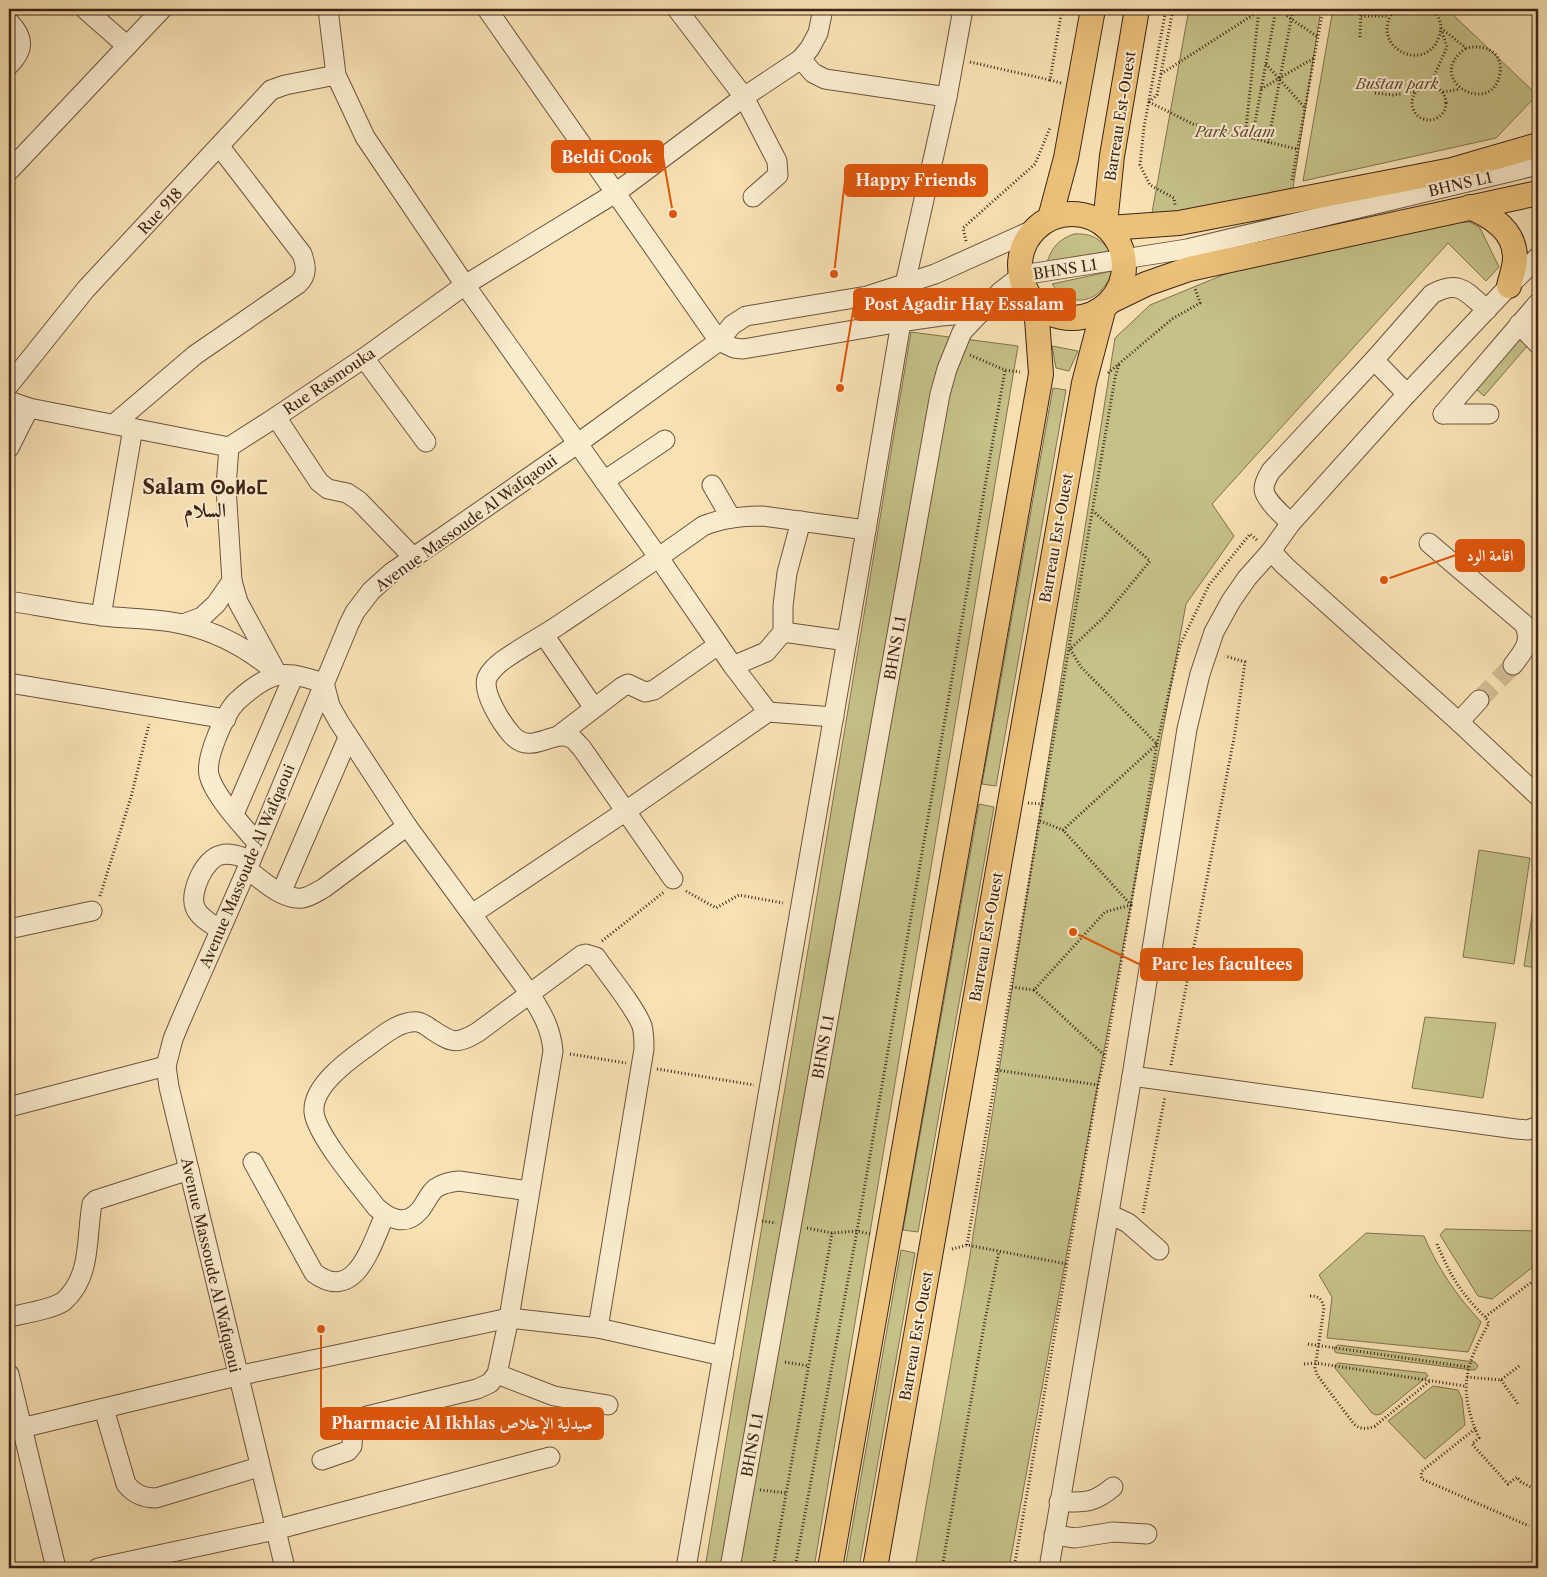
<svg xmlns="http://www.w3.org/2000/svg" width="1547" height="1577" font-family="'Libre Caslon Text',Amiri,'Noto Sans Tifinagh',serif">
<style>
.green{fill:#c5c188;stroke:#82724f}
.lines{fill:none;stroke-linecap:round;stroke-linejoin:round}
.minor-tunnel{stroke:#d3bc94;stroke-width:19;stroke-dasharray:19 9;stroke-linecap:butt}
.minor-casing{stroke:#6c533e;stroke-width:21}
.major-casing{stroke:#3e2316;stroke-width:26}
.path{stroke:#3e2316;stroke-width:3;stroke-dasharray:1 2.5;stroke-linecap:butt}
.minor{stroke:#faecce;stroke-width:19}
.major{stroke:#ecc17a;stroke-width:24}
.labels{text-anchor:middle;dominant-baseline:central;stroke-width:4;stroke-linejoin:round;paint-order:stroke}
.park-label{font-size:15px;font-style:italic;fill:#604a32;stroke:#faecce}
.street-label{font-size:15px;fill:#3e2316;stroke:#faecce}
.district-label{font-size:20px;font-weight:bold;fill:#3e2316;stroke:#faecce}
.leader{fill:none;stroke:#e0560c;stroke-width:2}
.callout-dot{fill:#e0560c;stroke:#faecce;stroke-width:2}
.callout{fill:#e0560c;stroke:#e0560c;stroke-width:2}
.callout-label{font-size:16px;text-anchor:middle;font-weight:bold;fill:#fff}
</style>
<rect width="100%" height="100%" fill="#f8e2b4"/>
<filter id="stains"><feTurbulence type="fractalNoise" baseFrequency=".004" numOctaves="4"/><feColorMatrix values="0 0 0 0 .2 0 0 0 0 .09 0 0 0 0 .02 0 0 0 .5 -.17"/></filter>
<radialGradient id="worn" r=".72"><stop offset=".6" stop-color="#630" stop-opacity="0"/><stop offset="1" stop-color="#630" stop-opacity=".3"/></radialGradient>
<!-- green -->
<g class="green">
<polygon points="1189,9 1321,9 1293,188 1215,207 1151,218"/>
<polygon points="1333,9 1447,9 1537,95 1496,138 1303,181"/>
<polygon points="1443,222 1470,222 1480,228 1499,267 1486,281 1448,243 1212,504 1234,536 1186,604 1009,1568 915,1568 969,1261 1115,338 1150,305 1269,256"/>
<path d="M1074,234C1090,233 1100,238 1110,251L1047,263C1051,248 1059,239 1074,234Z"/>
<path d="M1112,271C1104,301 1071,312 1052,284Z"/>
<polygon points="911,332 1018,346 814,1568 705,1568"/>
<polygon points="1519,337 1528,345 1484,396 1476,389"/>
<polygon points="1052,346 1078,351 1069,371 1056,368"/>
<polygon points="1053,388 1066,390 996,786 982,784"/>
<polygon points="979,804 994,807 918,1232 903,1230"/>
<polygon points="1479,850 1530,858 1514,964 1463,957"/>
<polygon points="1536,890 1538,890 1538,968 1524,966"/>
<polygon points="1425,1017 1496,1023 1483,1098 1412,1088"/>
<polygon points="1445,1229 1538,1231 1538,1263 1492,1299 1478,1296 1440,1235"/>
<path d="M1366,1233L1424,1236C1438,1269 1457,1296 1481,1322L1468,1352L1327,1338L1332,1297L1319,1275Z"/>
<polygon points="901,1250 915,1253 859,1568 845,1568"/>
<polygon points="1338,1345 1475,1362 1478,1366 1475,1370 1473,1370 1338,1353 1335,1352 1334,1348"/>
<polygon points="1338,1363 1426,1373 1428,1376 1381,1414 1376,1415 1372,1413 1335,1368 1335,1365"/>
<polygon points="1433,1386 1458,1390 1462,1399 1465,1425 1425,1459 1388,1421"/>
</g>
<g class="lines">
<!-- minor-tunnel -->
<polyline class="minor-tunnel" points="1479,700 1513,665"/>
<defs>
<g id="minor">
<polyline points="85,9 127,46"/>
<polyline points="328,9 336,75 365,137 465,285 659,558 733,666 768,712"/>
<polyline points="487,9 719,341 734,348 743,349 901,322 941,316 980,313 991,308 1033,301"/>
<polyline points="677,9 744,97 777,161 778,175 753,197"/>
<path d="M9,22C24,37 25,50 9,65"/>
<polyline points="801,59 813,73 825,79 947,97"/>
<polyline points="9,171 162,9"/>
<polyline points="1519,324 1538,344"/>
<polyline points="364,358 426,442"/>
<polyline points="1374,360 1407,394"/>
<polyline points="9,385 86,289 271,90 285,85 336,75"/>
<polyline points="9,401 29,408 229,447 276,417 364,358 465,285 617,192 744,97 801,59 810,48 818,33 823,9"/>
<polyline points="1443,414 1538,303"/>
<polyline points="1443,414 1489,414"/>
<polyline points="276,417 319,482 328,489 347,493 359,501 414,558"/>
<path d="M114,424L195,355L298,284C308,275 306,265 302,254L220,147"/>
<polyline points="9,448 29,408"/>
<polyline points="604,481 665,440"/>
<polyline points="712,485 731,518"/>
<path d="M1291,523C1283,516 1264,499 1264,489C1264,482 1268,476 1271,471L1374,360L1432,294C1460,279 1466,292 1487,310"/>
<path d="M1429,543L1524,624C1533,641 1523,652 1513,665"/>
<polyline points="1271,551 1285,566 1459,722 1538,796"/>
<polyline points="232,581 238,602 274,668"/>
<path d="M9,601C40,606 71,612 103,616C129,619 156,618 182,624C218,632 252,651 279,675"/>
<polyline points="101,616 133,428"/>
<polyline points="183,624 202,617 216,604 232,581 226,487 229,447"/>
<polyline points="783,632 847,641"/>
<polyline points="544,635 594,708"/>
<polyline points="733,666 766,652 783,632 783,606 787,573 801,521"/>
<polyline points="9,683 226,719"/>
<polyline points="1459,722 1479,700"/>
<polyline points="558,736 622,687 628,684 645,692 654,690 718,645"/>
<polyline points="234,814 294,675"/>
<path d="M258,844C244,827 214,796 209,775C205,758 225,713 237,701C248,691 264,678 279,675C294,673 310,679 324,683L330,706L339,722L407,826L530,994C542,1013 551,1028 553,1051L509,1318L497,1374L490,1383L477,1389L367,1416L355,1421L353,1425L352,1446L348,1451L322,1460"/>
<path d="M247,869C262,880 282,900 302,898C310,897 317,892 324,888L407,826"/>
<path d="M673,879L581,747C578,745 576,741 573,739C553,727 532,757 512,735C502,724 482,693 487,678C490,671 496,666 502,661C520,648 541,637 559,625C608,592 656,560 703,526C722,518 741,516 762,516L866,530"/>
<polyline points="281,893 348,738"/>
<polyline points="472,914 626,811 768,712 834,717"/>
<polyline points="9,929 92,911"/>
<path d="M220,930C212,924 198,917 195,907C189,892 205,858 221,855C231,852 241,857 251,860"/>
<polyline points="1132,1076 1516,1129 1528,1130 1538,1126"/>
<polyline points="9,1107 166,1066"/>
<path d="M253,1162L314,1273C356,1304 371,1245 385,1215"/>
<path d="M529,1191L459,1181C451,1182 443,1183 436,1188C429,1193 426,1203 420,1210C406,1227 389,1219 376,1207C361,1187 316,1135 314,1112C312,1087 346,1062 364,1049C379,1039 398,1020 418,1022C423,1023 427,1026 431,1029C452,1043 456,1045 478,1032L582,955L586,954L596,957C608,975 635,1007 642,1026C644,1033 644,1041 644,1049L598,1328"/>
<polyline points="1109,1214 1128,1223 1159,1250"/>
<path d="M9,1317C22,1314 54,1309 64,1301C92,1276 86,1237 92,1204L96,1200L189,1170"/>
<polyline points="9,1374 56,1568"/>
<polyline points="497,1374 554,1396 608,1405"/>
<path d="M104,1409L126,1484C134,1494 143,1498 156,1498L259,1467"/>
<polyline points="9,1431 237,1376 509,1318 598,1328 723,1356"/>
<path d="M1059,1502C1084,1502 1093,1504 1113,1487"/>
<polyline points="1054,1535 1075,1538 1113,1532 1147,1534"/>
<polyline points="98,1568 275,1530 550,1457"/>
<polyline points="285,1568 169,1087 166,1066 173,1039 180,1022 251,860 349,624 355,612 371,591 391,573 577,444 719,341 732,325 746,316 867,296 935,274 1033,230"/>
<polyline points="686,1568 866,530 901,322 905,284 947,97 963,9"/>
<polyline points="730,1568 940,394 947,369 962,332 1000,292 1022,275 1187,249 1538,165"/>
<polyline points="1049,1568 1132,1076 1187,729 1200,674 1214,632 1231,601 1247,578 1271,551 1291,523 1407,394 1509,286 1538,257"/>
</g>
<g id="major">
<path d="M1470,207C1493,217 1515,231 1515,258C1515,267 1511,277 1509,286"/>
<circle cx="1072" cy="266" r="52"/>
<polyline points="1050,218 1066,158 1093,9"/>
<polyline points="1105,224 1112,156 1137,9"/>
<polyline points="1109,228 1179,223 1452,170 1538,145"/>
<polyline points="1111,301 1146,284 1189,269 1538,193"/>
<polyline points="830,1568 1041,374 1036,305"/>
<polyline points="875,1568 1084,383 1104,307"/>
</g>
</defs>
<!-- minor casing -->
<use href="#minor" class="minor-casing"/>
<!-- major casing -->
<use href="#major" class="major-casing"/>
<!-- path -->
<g class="path">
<polyline points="1166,9 1144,127 1140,165 1150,185 1174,198 1175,205"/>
<polyline points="1279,9 1291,19 1318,37"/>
<path d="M1395,9C1366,46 1425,76 1439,37C1443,26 1440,18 1433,9"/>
<polyline points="1361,16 1389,16"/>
<path d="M1441,28L1466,48C1484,44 1503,51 1500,73C1493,119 1421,80 1466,48"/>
<polyline points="1360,37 1361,9"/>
<polyline points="970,62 1050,80"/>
<polyline points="1266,64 1305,108"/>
<polyline points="1161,74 1259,11"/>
<polyline points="1061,83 1050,80 1062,9"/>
<polyline points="1430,85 1447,47 1442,32"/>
<circle cx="1429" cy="103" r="17"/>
<polyline points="1261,89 1314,58"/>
<polyline points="1443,92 1460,89"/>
<polyline points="1375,93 1393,95 1415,92"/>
<polyline points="1149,102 1193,124 1297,149"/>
<polyline points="1149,102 1157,95 1173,9"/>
<polyline points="1245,137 1259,9"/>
<polyline points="1252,139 1276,9"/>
<polyline points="1268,143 1293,9"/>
<polyline points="1292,180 1323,9"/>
<polyline points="966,241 963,228 1035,164 1050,128"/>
<polyline points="970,355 1005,370 1020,372"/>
<polyline points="1108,373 1172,319 1200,303 1195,288"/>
<polyline points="1028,803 1043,804"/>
<polyline points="1040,821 1063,830 1157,744 1081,667 1070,649 1104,617 1150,561 1093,511"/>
<polyline points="686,891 716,908 739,895 783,903"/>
<polyline points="100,896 131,797 149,724"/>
<polyline points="602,941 664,892"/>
<polyline points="1012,987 1034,990 1105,912 1131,905 1063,830"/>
<polyline points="1034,990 1105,1056"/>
<polyline points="570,1054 626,1063"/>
<polyline points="1171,1065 1235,733 1245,662 1225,656"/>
<polyline points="657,1069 754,1085"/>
<polyline points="997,1070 1098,1085"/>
<polyline points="1143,1213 1165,1096"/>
<polyline points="762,1221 776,1223"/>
<polyline points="807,1228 832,1233 857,1231 870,1234"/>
<path d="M1437,1244C1451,1277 1460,1292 1485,1317"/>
<polyline points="967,1245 1115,378 1119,364"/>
<polyline points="952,1249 967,1245 1067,1264"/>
<path d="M1538,1287L1533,1281L1485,1317L1489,1323C1464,1367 1458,1390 1479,1438L1472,1444L1508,1484L1517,1477L1521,1482L1538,1491"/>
<path d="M1310,1296C1319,1296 1322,1299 1324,1308L1315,1368L1317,1375L1354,1424C1361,1430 1367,1429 1375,1426L1431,1380"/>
<polyline points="1308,1344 1468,1367"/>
<polyline points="785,1362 809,1366"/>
<polyline points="1304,1364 1316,1363 1465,1386"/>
<polyline points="1467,1377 1501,1380 1519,1366"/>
<polyline points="1501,1380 1518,1404"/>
<polyline points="1475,1429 1422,1471 1421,1476 1422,1479 1529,1526"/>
<polyline points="760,1490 787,1493"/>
<polyline points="773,1568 832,1233"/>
<polyline points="795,1568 857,1231 1005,370"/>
<polyline points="942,1568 985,1320 999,1251"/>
<polyline points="1014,1568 1098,1085 1105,1056 1131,905 1157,744 1180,645 1209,585 1250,534 1257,540"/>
</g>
<!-- minor -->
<use href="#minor" class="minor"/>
<!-- major -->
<use href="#major" class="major"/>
</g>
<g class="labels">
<!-- park labels -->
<g class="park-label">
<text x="1397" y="83">Bustan park</text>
<text x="1235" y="131">Park Salam</text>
</g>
<!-- street labels -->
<g class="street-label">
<text transform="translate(1120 116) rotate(-81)">Barreau Est-Ouest</text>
<text transform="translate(1460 184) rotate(-13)">BHNS L1</text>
<text transform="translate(160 211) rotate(-47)">Rue 918</text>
<text transform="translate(1065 269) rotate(-9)">BHNS L1</text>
<text transform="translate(329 381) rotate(-34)">Rue Rasmouka</text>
<text transform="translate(466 523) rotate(-36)">Avenue Massoude Al Wafqaoui</text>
<text transform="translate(1056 538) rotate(-80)">Barreau Est-Ouest</text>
<text transform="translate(895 648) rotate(-80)">BHNS L1</text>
<text transform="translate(247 866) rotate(-67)">Avenue Massoude Al Wafqaoui</text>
<text transform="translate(986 937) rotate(-80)">Barreau Est-Ouest</text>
<text transform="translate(823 1047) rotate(-80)">BHNS L1</text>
<text transform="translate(211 1265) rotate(77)">Avenue Massoude Al Wafqaoui</text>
<text transform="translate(916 1336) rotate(-80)">Barreau Est-Ouest</text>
<text transform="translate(752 1445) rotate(-80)">BHNS L1</text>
</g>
<!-- district labels -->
<g class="district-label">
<text x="205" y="487">Salam ⵙⴰⵍⴰⵎ<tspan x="205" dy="23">السلام</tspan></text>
</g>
</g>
<!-- callouts -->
<path class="leader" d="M673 214L663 157M834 274L845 180M840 388L854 305M1384 580L1456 555M1073 932L1141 965M321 1329L321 1423"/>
<g class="callout-dot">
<circle cx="673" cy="214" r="5"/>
<circle cx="834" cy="274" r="5"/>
<circle cx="840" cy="388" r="5"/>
<circle cx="1384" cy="580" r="5"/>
<circle cx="1073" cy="932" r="5"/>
<circle cx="321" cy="1329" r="5"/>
</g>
<g class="callout">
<rect x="552" y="141" width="111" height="31" rx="5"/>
<rect x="845" y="165" width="142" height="31" rx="5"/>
<rect x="854" y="289" width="221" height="31" rx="5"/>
<rect x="1456" y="540" width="68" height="31" rx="5"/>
<rect x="1141" y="949" width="161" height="31" rx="5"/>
<rect x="321" y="1408" width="282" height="31" rx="5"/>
</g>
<g class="callout-label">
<text x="607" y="163">Beldi Cook</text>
<text x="916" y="186">Happy Friends</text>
<text x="964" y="310">Post Agadir Hay Essalam</text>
<text x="1490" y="561">اقامة الود</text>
<text x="1222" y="970">Parc les facultees</text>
<text x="462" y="1429">Pharmacie Al Ikhlas صيدلية الإخلاص</text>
</g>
<!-- margin -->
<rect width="1547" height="1577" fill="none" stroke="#f8e2b4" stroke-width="30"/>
<rect x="10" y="10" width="1527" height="1557" fill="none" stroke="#3e2316" stroke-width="2.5"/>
<rect x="15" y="15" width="1517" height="1547" fill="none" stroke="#3e2316"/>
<rect width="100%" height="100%" filter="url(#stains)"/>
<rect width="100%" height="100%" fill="url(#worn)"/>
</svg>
